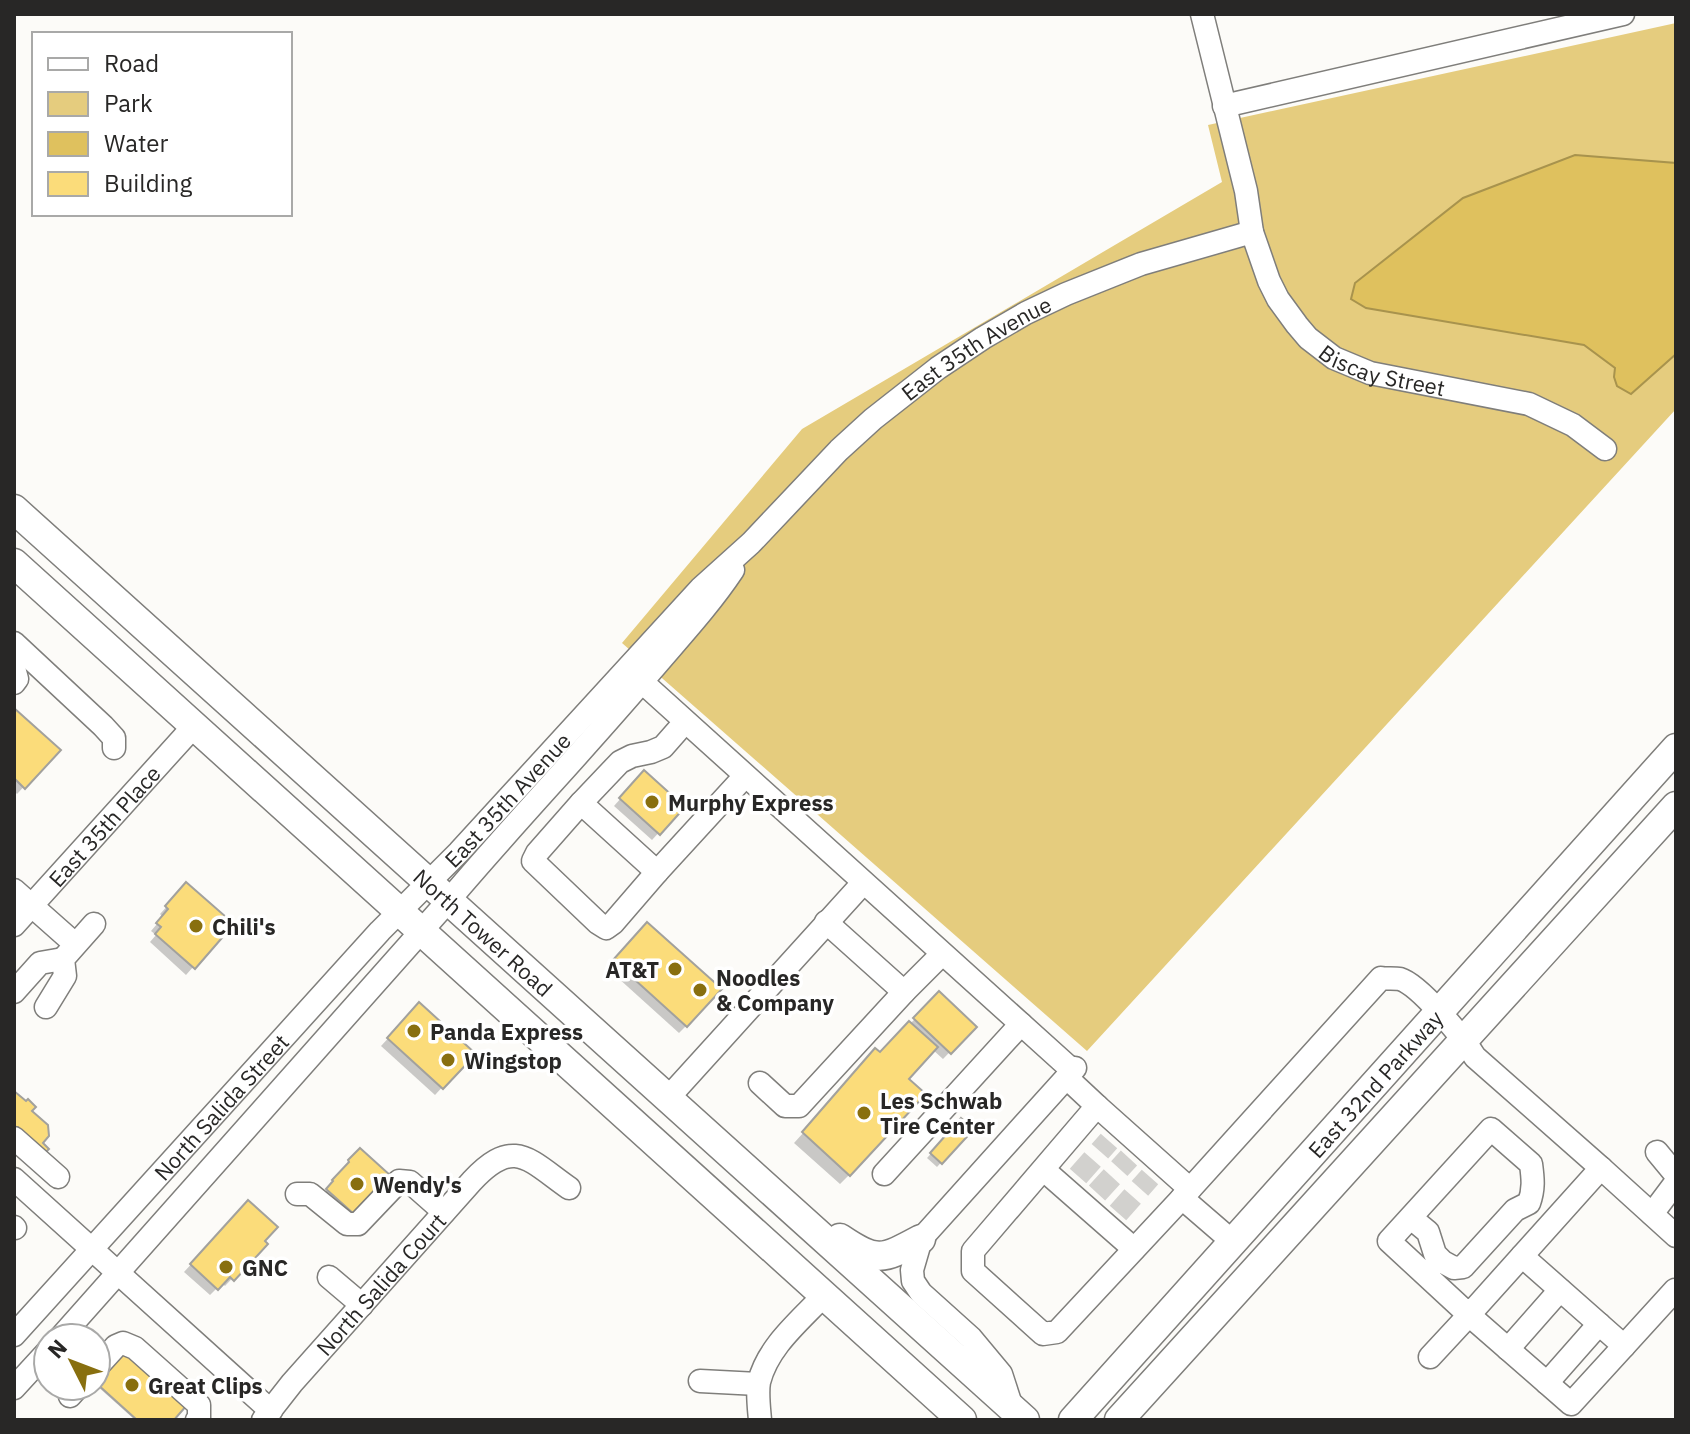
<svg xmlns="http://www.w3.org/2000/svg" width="1690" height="1434" font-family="'IBM Plex Sans',sans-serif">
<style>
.green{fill:#e5cc7e}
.water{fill:#dfc15e;stroke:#a8934d;stroke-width:2}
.shadow{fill:#0003}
.building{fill:#fbdc7a;stroke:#a2a19d;stroke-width:2}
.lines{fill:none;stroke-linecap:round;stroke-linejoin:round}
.minor-tunnel{stroke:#d2d1ce;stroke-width:22;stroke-dasharray:22 11;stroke-linecap:butt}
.minor-casing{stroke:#7f7e7b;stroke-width:25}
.major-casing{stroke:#7f7e7b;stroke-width:31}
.minor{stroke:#fff;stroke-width:22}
.major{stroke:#fff;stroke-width:28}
.poi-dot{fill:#886f0f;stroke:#fff;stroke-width:3}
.labels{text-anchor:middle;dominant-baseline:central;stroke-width:7;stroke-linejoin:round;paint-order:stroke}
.street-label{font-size:22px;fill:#282726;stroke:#fff}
.poi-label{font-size:22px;font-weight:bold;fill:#282726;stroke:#fff;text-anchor:start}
</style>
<rect width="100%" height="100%" fill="#fcfbf8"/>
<!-- green -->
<polygon class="green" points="1676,23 1676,409 1087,1051 622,643 802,429 1222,182 1208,125"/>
<!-- water -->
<polygon class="water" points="1575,155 1676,163 1676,354 1631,394 1617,386 1614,377 1615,368 1584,345 1366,308 1351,299 1355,283 1463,198"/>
<!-- shadow -->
<g class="shadow">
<polygon points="14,711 58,750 17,794 14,791"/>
<polygon points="637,780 682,807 652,840 614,806"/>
<polygon points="180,892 231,924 186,975 150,942 156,935 151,931 163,917 160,914"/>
<polygon points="647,924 686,1026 679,1033 607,968"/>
<polygon points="939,994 974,1027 943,1059 933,1050 907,1079 849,1175 840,1184 794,1143 835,1098 833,1096 866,1060 880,1055"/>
<polygon points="419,1005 473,1054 435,1095 381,1046"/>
<polygon points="961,1121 971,1129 937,1167 927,1158"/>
<polygon points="360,1151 388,1176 347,1220 321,1197 328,1189 327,1188"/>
<polygon points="242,1209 265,1244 225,1286 222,1283 210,1295 184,1272"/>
<polygon points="96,1378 172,1420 135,1420 96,1385"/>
</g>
<!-- building -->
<g class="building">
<polygon points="14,708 61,750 25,789 14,778"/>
<polygon points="644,770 685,807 660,835 619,798"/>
<polygon points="186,882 234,924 195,969 155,934 161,927 156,923 168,909 165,906"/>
<polygon points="647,922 722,989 687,1027 613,960"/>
<polygon points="939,991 977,1027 951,1054 913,1018"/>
<polygon points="419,1002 476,1054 443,1089 387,1038"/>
<polygon points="909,1021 938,1047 909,1079 926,1094 850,1176 802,1132 875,1048 880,1052"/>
<polygon points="14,1091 26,1101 28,1099 36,1107 32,1111 48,1125 49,1136 43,1143 49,1149 41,1157 14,1134"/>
<polygon points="961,1118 974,1129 942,1164 930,1153"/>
<polygon points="360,1148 391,1176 355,1215 326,1189 333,1181 332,1180 349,1162 348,1160"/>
<polygon points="248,1200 278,1227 265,1241 268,1244 234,1281 230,1277 218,1290 190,1264"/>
<polygon points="129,1353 187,1405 174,1420 137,1420 96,1383 96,1376 115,1354"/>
</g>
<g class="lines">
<!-- minor-tunnel -->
<g class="minor-tunnel">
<polyline points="1078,1176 1109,1141"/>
<polyline points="1097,1193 1129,1158"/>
<polyline points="1118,1213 1150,1177"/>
</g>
<defs>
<g id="minor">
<path id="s1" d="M1202,14L1246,191L1252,232L1269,281L1278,299L1297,325L1308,338L1334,358L1370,373L1529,404L1573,425L1605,449"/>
<polyline points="1224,106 1623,14"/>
<polyline points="14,643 103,726 114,738 114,748"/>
<polyline points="14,668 17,679 14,683"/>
<polyline points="631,672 1072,1070"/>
<polyline points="685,722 663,747 651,752 632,756 620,762 581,803 657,872 745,776"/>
<polyline points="581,803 537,853 533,861 598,923 606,928 613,923 657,872"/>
<polyline points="14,890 75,944"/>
<polyline points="826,922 904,992"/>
<path id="s2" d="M14,925L194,726"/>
<polyline points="14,992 40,963 63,959"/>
<polyline points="46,1007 65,976 63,959 94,924"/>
<path d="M1067,1078L1097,1106L973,1251V1271L1043,1334L1057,1332L1182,1198L1381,978C1386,979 1395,978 1400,979C1420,985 1464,1039 1475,1057L1601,1168L1469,1315L1389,1241L1491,1129L1531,1164C1533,1179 1534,1189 1529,1203L1515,1210L1463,1267L1454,1268L1443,1262L1435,1254L1428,1232L1411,1218"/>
<polyline points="760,1083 785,1106 799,1106 904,992 942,954"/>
<polyline points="668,1098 863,883"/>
<polyline points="1097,1106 1190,1189"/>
<polyline points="14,1138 58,1177"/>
<polyline points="1657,1152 1676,1175"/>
<polyline points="1601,1168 1676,1236"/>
<polyline points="1044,1170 1134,1249"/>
<polyline points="884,1174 1021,1024"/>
<polyline points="14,1179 271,1411"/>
<polyline points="297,1194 310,1194 347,1224 358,1224 399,1181 410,1182 444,1212"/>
<polyline points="1182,1198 1233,1242"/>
<polyline points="1652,1214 1676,1182"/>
<polyline points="14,1227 15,1228"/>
<polyline points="329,1277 362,1305"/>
<path id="s3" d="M14,1335L380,931L459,852L701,588L751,543L839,450L873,419L938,368L983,338L1026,313L1066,294L1141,264L1252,232"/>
<path d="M60,1338L449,900C515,822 586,748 652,670C680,637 709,606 733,570"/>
<polyline points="1624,1346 1675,1290"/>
<polyline points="1508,1349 1560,1290"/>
<polyline points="1430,1357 1469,1315 1571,1404 1624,1346 1522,1256"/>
<polyline points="96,1368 116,1346 123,1343 135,1348 199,1405 199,1418 197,1420"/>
<polyline points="700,1381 758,1384"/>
<polyline points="1547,1383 1599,1324"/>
<polyline points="14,1388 48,1351"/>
<polyline points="70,1396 79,1386"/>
<polyline points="1012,1408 1001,1374 971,1338 921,1293 913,1281 912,1270 921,1239 1075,1068"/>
<path id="s4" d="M263,1420L292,1383L472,1181C514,1136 529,1160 569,1188"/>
<path d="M760,1420C759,1408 757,1393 759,1382C768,1346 800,1321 824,1295"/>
</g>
<g id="major">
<path id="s5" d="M14,509L1025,1420"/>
<polyline points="14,563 962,1420"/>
<path d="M840,1238C877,1263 882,1260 921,1239"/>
<path id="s6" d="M1073,1420L1676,748"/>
<polyline points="1119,1420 1676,806"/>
</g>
</defs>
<!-- minor casing -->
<use href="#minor" class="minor-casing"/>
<!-- major casing -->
<use href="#major" class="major-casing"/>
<!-- minor -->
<use href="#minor" class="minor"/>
<!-- major -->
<use href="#major" class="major"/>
</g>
<!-- markers -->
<g class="poi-dot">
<circle cx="652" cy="802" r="8"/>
<circle cx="196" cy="926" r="8"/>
<circle cx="675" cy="969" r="8"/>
<circle cx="700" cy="990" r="8"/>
<circle cx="414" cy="1031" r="8"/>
<circle cx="448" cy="1060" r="8"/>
<circle cx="864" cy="1113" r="8"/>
<circle cx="357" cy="1184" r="8"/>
<circle cx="226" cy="1267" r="8"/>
<circle cx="132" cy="1385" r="8"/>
</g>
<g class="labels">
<!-- street labels -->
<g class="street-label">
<text stroke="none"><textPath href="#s3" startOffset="1382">East 35th Avenue</textPath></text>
<text stroke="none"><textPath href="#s1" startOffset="428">Biscay Street</textPath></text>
<text stroke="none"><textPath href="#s3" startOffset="728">East 35th Avenue</textPath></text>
<text stroke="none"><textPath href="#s2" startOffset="134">East 35th Place</textPath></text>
<text stroke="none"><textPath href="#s5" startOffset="632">North Tower Road</textPath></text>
<text stroke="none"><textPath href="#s6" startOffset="452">East 32nd Parkway</textPath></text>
<text stroke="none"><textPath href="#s3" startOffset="308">North Salida Street</textPath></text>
<text stroke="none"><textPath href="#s4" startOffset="180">North Salida Court</textPath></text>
</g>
<!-- poi labels -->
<g class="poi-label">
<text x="668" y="802">Murphy Express</text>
<text x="212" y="926">Chili's</text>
<text x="659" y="969" text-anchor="end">AT&amp;T</text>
<text x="716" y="977">Noodles<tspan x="716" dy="25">&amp; Company</tspan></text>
<text x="430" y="1031">Panda Express</text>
<text x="464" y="1060">Wingstop</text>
<text x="880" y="1100">Les Schwab<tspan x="880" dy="25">Tire Center</tspan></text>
<text x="373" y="1184">Wendy's</text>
<text x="242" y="1267">GNC</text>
<text x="148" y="1385">Great Clips</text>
</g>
</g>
<!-- border -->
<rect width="1690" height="1434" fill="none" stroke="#282726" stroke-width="32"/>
<!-- legend -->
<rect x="32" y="32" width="260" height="184" fill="#ffffff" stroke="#a9a9a8" stroke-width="2"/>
<rect x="48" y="58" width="40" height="12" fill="#ffffff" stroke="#a9a9a8" stroke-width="2"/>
<text x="104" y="72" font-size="24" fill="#282726">Road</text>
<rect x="48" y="92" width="40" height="24" fill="#e5cc7e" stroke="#a9a9a8" stroke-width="2"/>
<text x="104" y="112" font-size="24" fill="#282726">Park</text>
<rect x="48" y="132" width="40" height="24" fill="#dfc15e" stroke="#a9a9a8" stroke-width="2"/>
<text x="104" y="152" font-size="24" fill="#282726">Water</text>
<rect x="48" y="172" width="40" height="24" fill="#fbdc7a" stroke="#a9a9a8" stroke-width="2"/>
<text x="104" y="192" font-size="24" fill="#282726">Building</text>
<!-- north arrow -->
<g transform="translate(72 1362) rotate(312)"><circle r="38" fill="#ffffff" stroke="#a9a9a8" stroke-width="2"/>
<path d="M0-6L14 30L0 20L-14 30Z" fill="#886f0f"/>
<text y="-12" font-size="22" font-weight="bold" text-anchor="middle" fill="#282726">N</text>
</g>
</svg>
